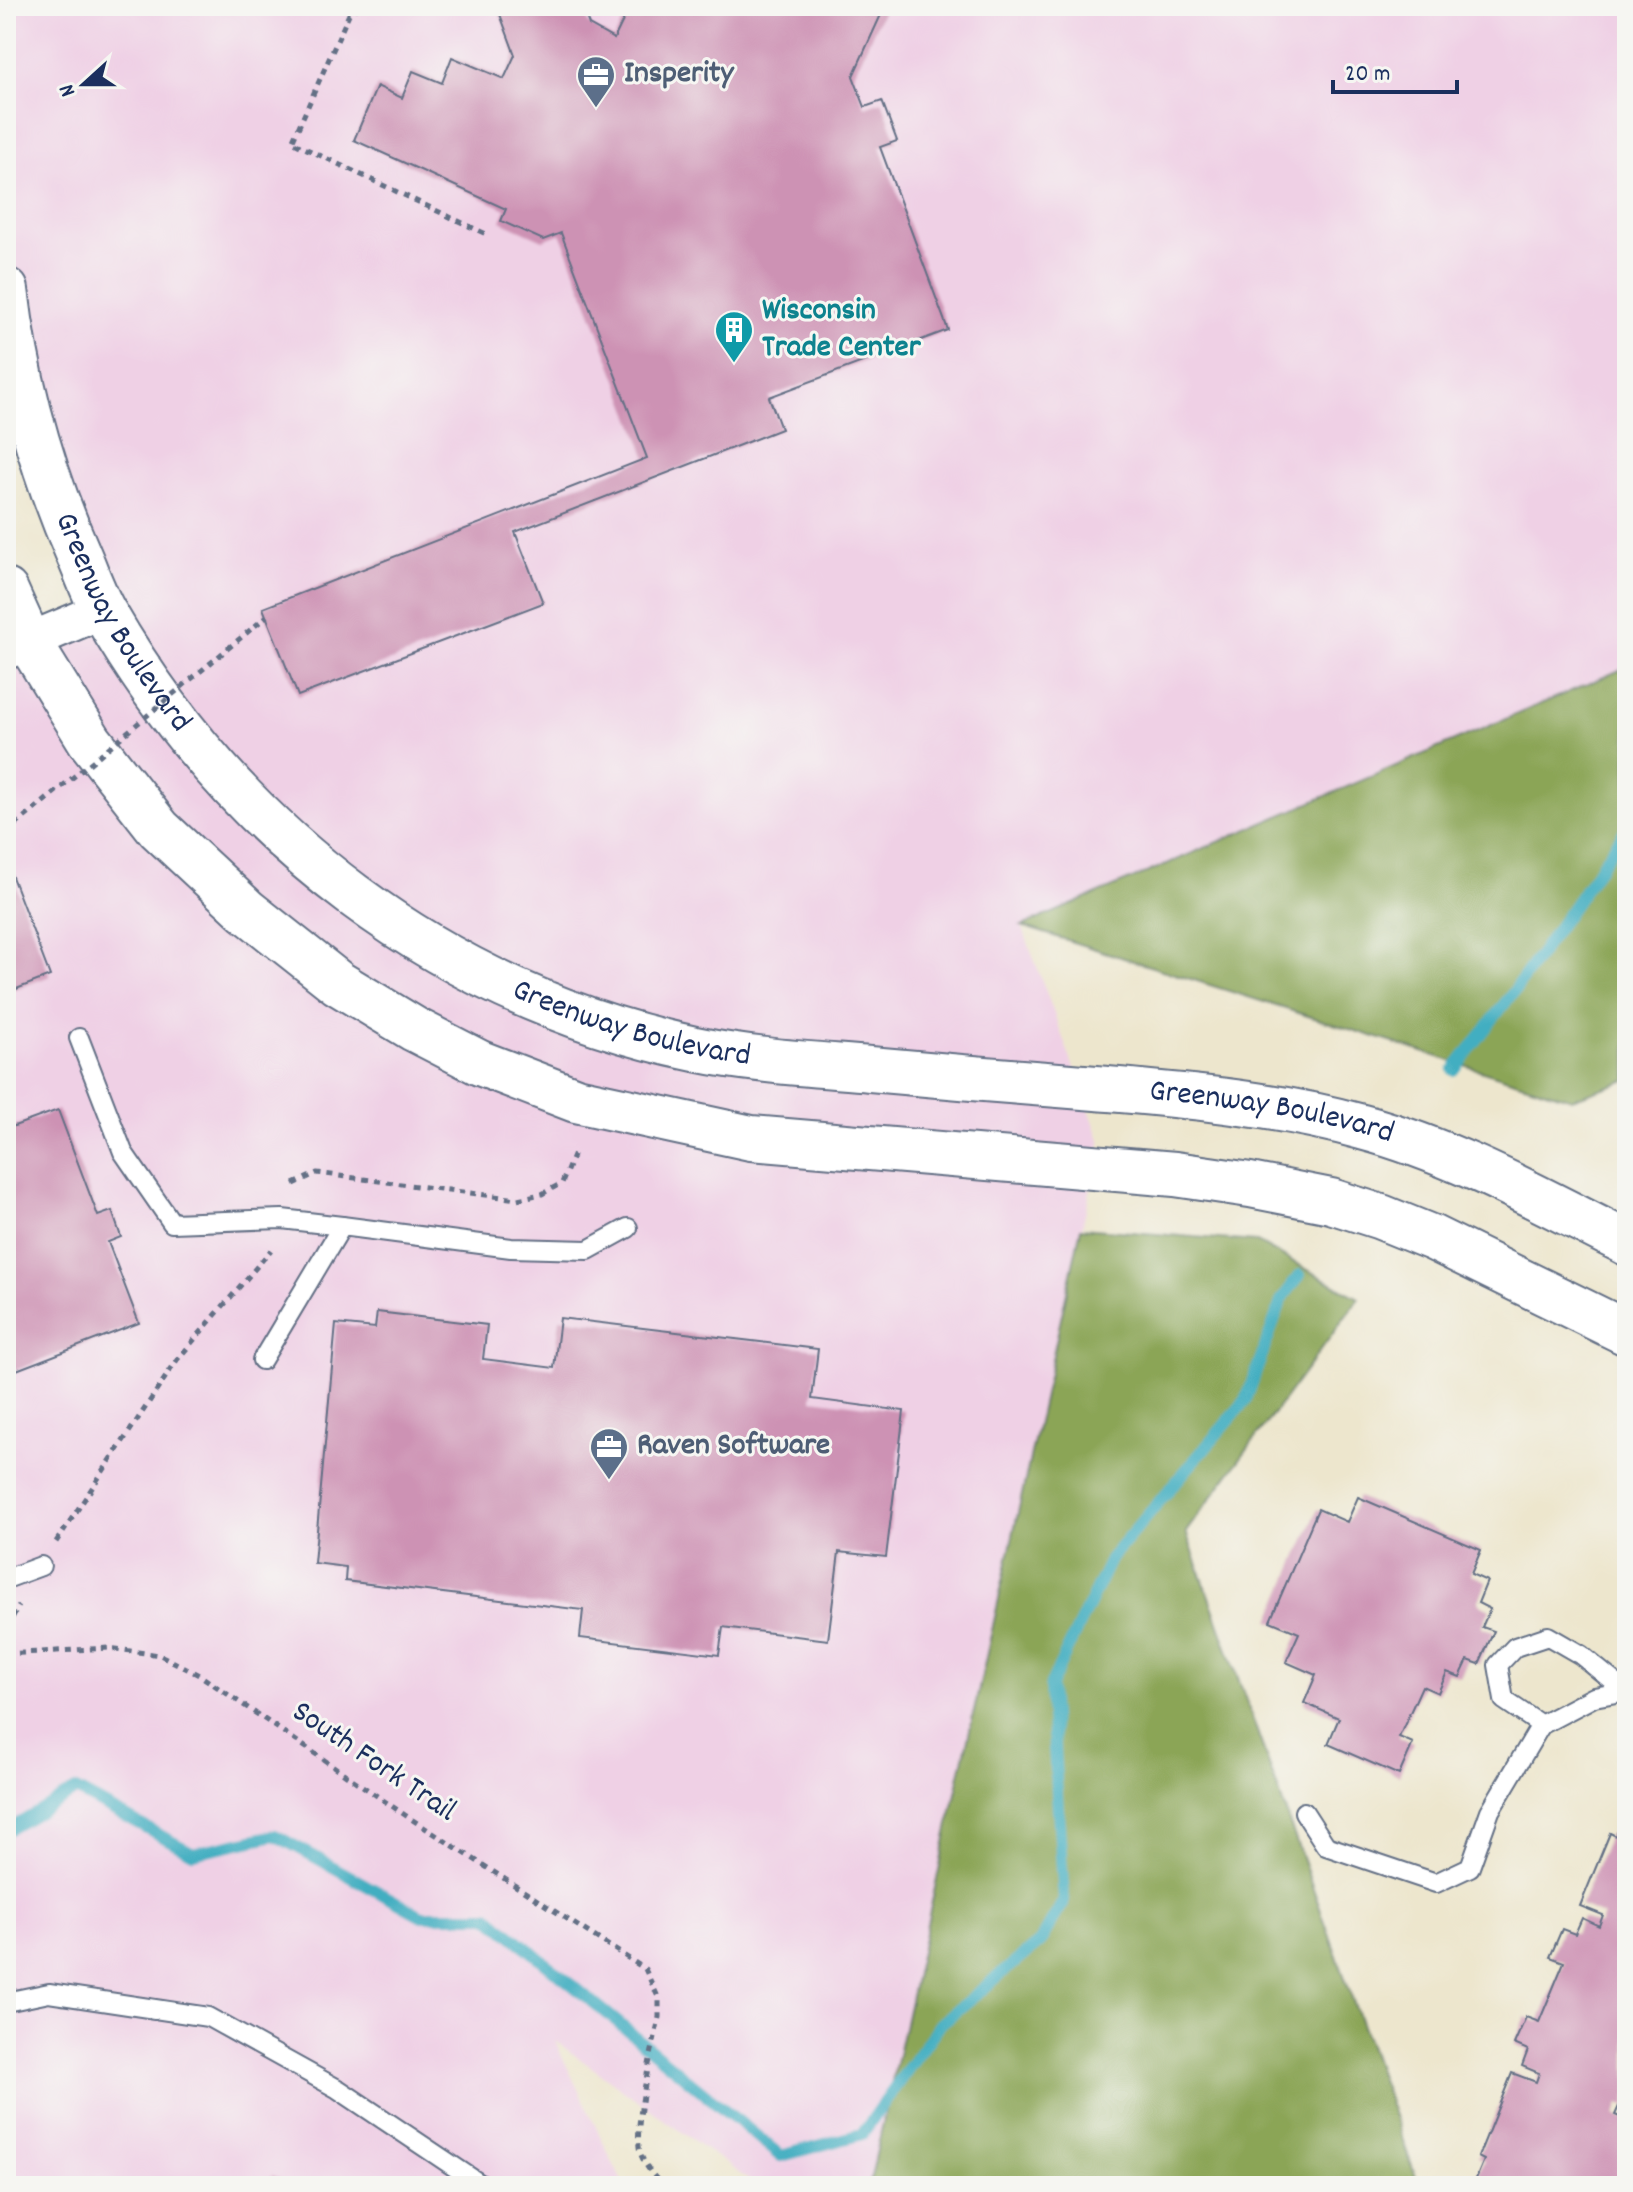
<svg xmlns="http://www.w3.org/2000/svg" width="1633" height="2192" font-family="Dekko,sans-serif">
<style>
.built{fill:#efd0e5}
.forest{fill:#8ba556;stroke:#536a5a;stroke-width:2}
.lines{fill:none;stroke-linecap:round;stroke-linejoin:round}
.stream{stroke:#42aec1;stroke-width:12}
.building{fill:#cd92b4}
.service-casing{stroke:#646f85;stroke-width:22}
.minor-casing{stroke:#646f85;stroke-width:40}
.tertiary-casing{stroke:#646f85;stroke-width:48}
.path{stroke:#646f85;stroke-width:5;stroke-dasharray:6 6;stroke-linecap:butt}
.service{stroke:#fff;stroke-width:18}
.minor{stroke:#fff;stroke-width:36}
.tertiary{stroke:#fff;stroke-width:44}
.path-bridge{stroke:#646f85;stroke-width:5;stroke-dasharray:6 6;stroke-linecap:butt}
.labels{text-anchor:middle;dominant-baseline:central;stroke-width:6;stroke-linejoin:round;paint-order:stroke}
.service-label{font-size:32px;font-weight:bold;fill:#4e5e75;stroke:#f6f6f2;text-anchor:start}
.culture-label{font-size:32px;font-weight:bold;fill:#0d838f;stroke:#f6f6f2;text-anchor:start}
.street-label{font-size:32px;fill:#1b2f5e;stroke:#f6f6f2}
</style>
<rect width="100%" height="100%" fill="#f6f6f2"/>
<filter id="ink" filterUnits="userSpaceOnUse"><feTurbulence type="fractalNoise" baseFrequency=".0125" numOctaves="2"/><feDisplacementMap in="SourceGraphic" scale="16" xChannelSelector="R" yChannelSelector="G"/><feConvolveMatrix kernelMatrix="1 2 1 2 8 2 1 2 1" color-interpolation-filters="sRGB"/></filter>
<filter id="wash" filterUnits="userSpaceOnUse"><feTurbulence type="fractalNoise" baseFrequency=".006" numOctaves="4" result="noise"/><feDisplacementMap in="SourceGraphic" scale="32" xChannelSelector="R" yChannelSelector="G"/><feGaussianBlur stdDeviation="1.8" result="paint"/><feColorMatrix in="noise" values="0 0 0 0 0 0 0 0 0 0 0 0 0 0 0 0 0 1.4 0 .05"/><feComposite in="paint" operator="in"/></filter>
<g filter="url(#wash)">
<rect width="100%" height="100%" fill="#ede6cd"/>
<!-- built -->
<polygon class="built" points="6,6 1627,6 1627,667 1022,926 1101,1142 869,2186 757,2186 555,2041 624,2186 6,2186 6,651 102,610 6,290"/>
<!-- forest -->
<g class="forest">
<polygon points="1627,667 1627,1080 1572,1099 1022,926"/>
<polygon points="1081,1228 1257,1242 1359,1298 1186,1532 1419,2186 869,2186"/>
</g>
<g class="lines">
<!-- stream -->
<g class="stream">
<polyline points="1454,1070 1515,990 1627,828"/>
<polyline points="6,1831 76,1790 193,1853 275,1835 422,1916 488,1916 781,2156 862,2134 940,2024 1040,1942 1064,1900 1050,1686 1111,1558 1246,1400 1282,1299 1300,1275"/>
</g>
</g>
<g id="blocks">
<!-- building -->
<g class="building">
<polygon points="497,6 582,6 589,25 614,39 630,6 885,6 853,76 865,107 882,101 897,141 880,147 948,330 769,397 781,429 515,532 543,603 298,696 263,608 647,458 561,233 543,240 501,221 506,209 354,140 377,86 402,98 413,71 442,83 452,57 504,79 515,55"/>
<polygon points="6,861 50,976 6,993"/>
<polygon points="6,1006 12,1022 6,1025"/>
<polygon points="58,1110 98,1216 112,1211 121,1237 108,1242 139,1323 6,1374 6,1129"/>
<polygon points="377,1312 487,1325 483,1359 554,1368 560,1318 818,1349 812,1399 904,1411 886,1557 839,1552 828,1640 723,1627 719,1655 580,1638 583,1610 345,1581 346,1567 314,1563 336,1324 375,1328"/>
<polygon points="1358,1497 1481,1550 1471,1574 1487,1581 1478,1603 1490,1609 1482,1627 1494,1631 1479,1664 1468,1660 1460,1677 1447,1672 1438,1693 1422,1686 1399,1737 1413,1743 1399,1775 1328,1744 1339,1718 1304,1703 1316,1675 1286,1662 1299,1633 1270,1621 1318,1509 1347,1522"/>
<polygon points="1627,1809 1627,2107 1620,2104 1615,2115 1627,2120 1627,2186 1473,2186 1484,2160 1478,2157 1512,2073 1536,2082 1539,2073 1522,2066 1528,2050 1514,2044 1526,2017 1539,2022 1564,1962 1550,1957 1562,1929 1575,1934 1582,1918 1599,1926 1603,1915 1580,1906 1610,1833 1616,1836"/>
<polygon points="272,2175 298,2186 268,2186"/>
</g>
</g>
</g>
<g filter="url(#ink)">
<use href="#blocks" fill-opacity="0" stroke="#646f85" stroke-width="2"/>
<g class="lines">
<defs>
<g id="service">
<polyline points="79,1038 123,1152 172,1223 282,1219 342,1226"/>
<polyline points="262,1360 342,1226 511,1248 588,1250 628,1228"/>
<polyline points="6,1579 41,1566"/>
<polyline points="1541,1725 1504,1700 1498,1665 1515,1647 1548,1636 1581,1655 1625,1691"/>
<polyline points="1304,1812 1326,1846 1436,1883 1470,1867 1490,1811 1541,1725 1594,1697 1627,1691"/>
<polyline points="6,2002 49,1993 208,2017 338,2089 483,2186"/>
</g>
<polyline id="minor" points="6,651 103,610"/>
<g id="tertiary">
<path id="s1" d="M6,290C17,382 42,472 80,558C88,577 95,597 105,614C234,837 442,996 695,1049C752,1061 811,1064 870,1069C945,1076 1021,1082 1096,1088C1186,1096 1275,1103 1362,1127C1456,1152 1541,1200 1627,1243"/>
<polyline points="6,591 29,642 90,741 159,829 247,911 338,983 414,1029 480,1063 576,1100 751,1138 1175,1174 1250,1185 1331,1201 1381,1217 1433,1238 1627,1333"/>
</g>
</defs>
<!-- service casing -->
<use href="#service" class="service-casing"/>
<!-- minor casing -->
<use href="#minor" class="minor-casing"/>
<!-- tertiary casing -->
<use href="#tertiary" class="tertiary-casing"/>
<!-- path -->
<g class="path">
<polyline points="359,6 349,14 292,142 488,235"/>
<polyline points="294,1184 317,1173 517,1199 542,1194 562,1183 575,1151"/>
<polyline points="56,1542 177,1360 271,1250"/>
<polyline points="6,1628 19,1606"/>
<path d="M6,1654L109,1648L160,1655L201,1676L405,1815L645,1969L659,1999V2017C654,2046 631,2131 641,2155C646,2167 654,2177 663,2186"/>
<polyline points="1158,2186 1176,2180 1238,2179 1249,2186"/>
</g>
<!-- service -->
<use href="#service" class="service"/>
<!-- minor -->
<use href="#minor" class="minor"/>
<!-- tertiary -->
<use href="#tertiary" class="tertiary"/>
<!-- path-bridge -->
<polyline class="path-bridge" points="6,833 267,616"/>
</g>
</g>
<!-- icons -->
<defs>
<symbol id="office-pin" viewBox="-11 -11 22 30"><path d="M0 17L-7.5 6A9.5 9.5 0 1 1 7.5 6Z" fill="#5c6f8a" stroke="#f6f6f2"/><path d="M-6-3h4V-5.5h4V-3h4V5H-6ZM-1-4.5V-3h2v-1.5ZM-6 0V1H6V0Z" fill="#fff"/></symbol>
<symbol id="building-pin" viewBox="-11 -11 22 30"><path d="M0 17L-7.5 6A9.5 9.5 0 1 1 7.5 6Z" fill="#0f9aa8" stroke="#f6f6f2"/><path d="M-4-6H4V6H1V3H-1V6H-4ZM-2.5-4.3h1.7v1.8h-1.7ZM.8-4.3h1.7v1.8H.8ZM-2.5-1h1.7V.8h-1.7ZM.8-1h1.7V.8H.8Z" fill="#fff"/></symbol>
</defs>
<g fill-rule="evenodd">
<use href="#office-pin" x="574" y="53" width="44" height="60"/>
<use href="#building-pin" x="712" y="308" width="44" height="60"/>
<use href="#office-pin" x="587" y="1425" width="44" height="60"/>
</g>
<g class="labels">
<!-- service labels -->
<g class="service-label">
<text x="624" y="75">Insperity</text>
<text x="637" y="1447">Raven Software</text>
</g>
<!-- culture labels -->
<g class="culture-label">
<text x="762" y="312">Wisconsin<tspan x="762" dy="37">Trade Center</tspan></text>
</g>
<!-- street labels -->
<g class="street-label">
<text stroke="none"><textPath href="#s1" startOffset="356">Greenway Boulevard</textPath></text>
<text stroke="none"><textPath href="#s1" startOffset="1028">Greenway Boulevard</textPath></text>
<text stroke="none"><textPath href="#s1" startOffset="1676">Greenway Boulevard</textPath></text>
<text transform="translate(373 1763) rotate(34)">South Fork Trail</text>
</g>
</g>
<!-- margin -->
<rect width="1633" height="2192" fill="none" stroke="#f6f6f2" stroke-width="32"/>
<!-- north arrow -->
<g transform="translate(84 84) rotate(249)" stroke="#f6f6f2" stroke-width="6" paint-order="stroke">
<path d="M0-6L14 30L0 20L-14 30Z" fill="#1b2f5e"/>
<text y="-12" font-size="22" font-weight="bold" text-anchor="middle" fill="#1b2f5e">N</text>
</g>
<!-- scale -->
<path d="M1333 80v12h124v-12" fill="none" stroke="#1b2f5e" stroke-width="4"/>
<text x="1345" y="80" font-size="24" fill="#1b2f5e" stroke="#f6f6f2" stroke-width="6" paint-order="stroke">20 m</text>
</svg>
